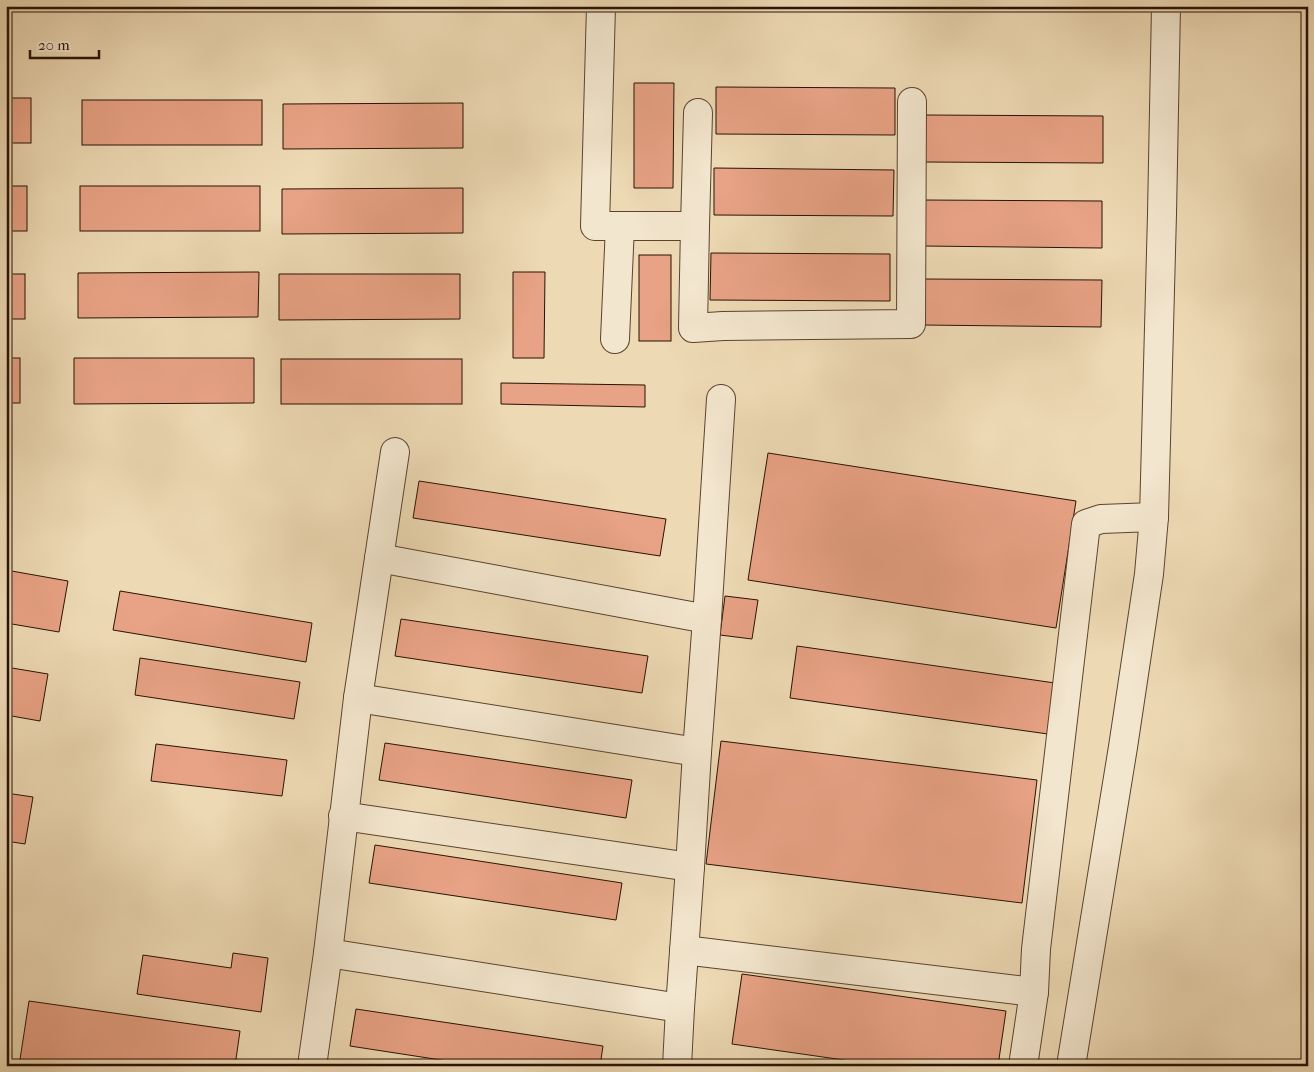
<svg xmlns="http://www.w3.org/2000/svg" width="1314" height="1072" font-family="'IM FELL French Canon',serif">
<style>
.building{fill:#e8a285;stroke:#291302}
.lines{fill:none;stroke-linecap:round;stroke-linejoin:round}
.minor-casing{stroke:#5a442e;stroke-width:30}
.minor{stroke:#f3e6ce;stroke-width:28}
</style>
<rect width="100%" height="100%" fill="#edd9b4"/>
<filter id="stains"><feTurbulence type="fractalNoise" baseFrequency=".004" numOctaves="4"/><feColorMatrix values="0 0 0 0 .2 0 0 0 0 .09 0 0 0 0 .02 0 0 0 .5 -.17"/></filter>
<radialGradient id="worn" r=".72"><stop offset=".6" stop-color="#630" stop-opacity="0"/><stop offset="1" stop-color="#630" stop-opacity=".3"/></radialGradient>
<!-- building -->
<g class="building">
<polygon points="634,83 674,83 673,188 634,188"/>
<polygon points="716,87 895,88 895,135 716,134"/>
<rect x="6" y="98" width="25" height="45"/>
<rect x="82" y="100" width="180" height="45"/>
<polygon points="463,103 463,148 283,149 283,104"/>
<polygon points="924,115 1103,116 1103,163 924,162"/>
<polygon points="714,168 894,170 893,216 714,215"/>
<rect x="6" y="186" width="21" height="45"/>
<rect x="80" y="186" width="180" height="45"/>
<polygon points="463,188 463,233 282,234 282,189"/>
<polygon points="923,200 1102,201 1102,248 923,246"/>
<polygon points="711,253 890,254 890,301 710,300"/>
<rect x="639" y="255" width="32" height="86"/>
<polygon points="259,272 258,317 78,318 78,273"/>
<polygon points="513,272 545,272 544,358 513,358"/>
<rect x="6" y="274" width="19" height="45"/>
<polygon points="279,274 460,274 460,319 279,320"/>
<polygon points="923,279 1102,280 1101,327 922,325"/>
<rect x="6" y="358" width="14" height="45"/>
<polygon points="74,358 254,358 254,403 74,404"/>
<rect x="281" y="359" width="181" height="45"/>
<polygon points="501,383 645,385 645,407 501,404"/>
<polygon points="768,453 1076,501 1056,628 748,580"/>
<polygon points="419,481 666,519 660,556 413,518"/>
<polygon points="6,570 68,581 59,632 6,623"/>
<polygon points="120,591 312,623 306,662 113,630"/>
<polygon points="725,596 758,600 752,639 720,635"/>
<polygon points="401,619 648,656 642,693 395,656"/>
<polygon points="797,646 1055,683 1048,734 790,698"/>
<polygon points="140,658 300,682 294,719 135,695"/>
<polygon points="6,667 48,674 40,721 6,715"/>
<polygon points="721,741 1037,780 1022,903 706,864"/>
<polygon points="385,743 632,780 626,818 379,780"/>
<polygon points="156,744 287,760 282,796 151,781"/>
<polygon points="6,793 33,797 25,844 6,841"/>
<polygon points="375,845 622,883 616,920 369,883"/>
<polygon points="233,953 268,958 261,1012 137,994 143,955 231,968"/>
<polygon points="742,974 1006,1011 998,1066 886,1066 732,1044"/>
<polygon points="29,1001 240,1031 235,1066 19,1066"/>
<polygon points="356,1009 603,1046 600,1066 480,1066 350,1046"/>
</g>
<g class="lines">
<defs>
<g id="minor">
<polyline points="601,6 595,226 695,226 693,328 723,326 911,324 912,102"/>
<polyline points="695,226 698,113"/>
<polyline points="615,339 620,226"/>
<polyline points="379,558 707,619"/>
<polyline points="358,698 697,752"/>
<polyline points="343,816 690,867"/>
<polyline points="684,950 1034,992"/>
<polyline points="328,953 680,1008"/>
<polyline points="312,1066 328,953 358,698 395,452"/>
<polyline points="677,1066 680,1008 690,867 697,752 707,619 721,399"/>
<polyline points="1023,1066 1034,992 1036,949 1086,524 1101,519 1154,517"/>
<polyline points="1071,1066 1123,747 1149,574 1154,517 1162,214 1166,6"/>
</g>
</defs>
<!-- minor casing -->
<use href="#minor" class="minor-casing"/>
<!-- minor -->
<use href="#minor" class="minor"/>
</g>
<!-- margin -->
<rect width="1314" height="1072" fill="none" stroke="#edd9b4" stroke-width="25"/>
<rect x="8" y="8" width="1299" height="1057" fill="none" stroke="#291302" stroke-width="2.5"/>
<rect x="12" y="12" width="1289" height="1047" fill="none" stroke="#291302"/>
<!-- scale -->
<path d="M30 50v8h69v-8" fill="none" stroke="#291302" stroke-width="2.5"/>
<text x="38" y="50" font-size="15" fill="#291302" stroke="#f3e6ce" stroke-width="4" paint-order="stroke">20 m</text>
<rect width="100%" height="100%" filter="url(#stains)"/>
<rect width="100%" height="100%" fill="url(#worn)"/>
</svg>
